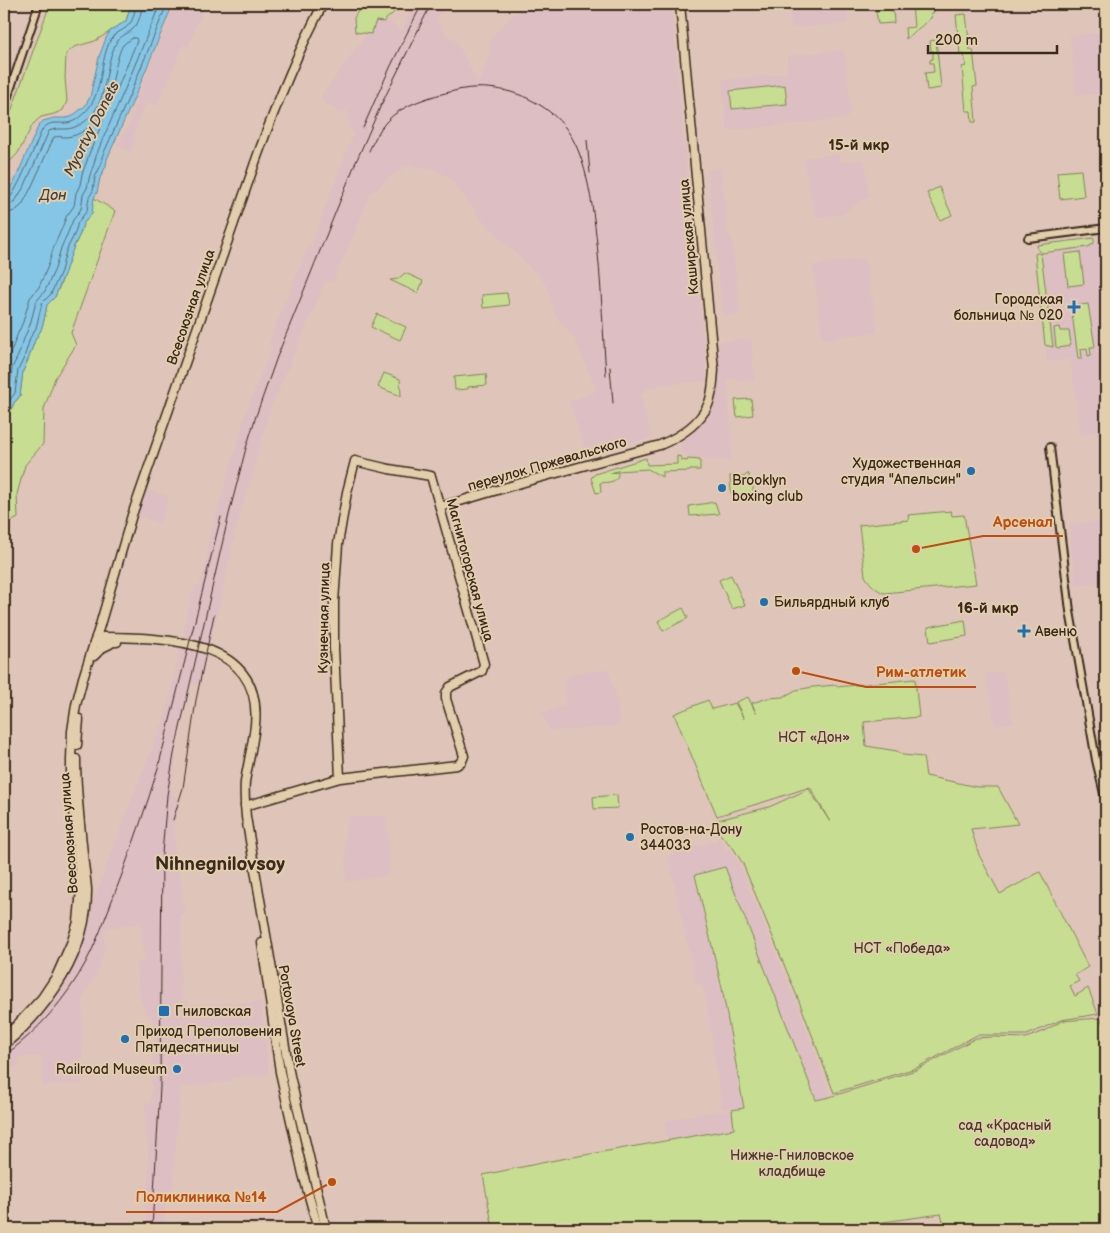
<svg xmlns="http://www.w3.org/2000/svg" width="1110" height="1233" font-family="'Balsamiq Sans',sans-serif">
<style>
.built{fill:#ddbec2}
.green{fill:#c7dd92;stroke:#818458}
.water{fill:#85c6e6;stroke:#678896}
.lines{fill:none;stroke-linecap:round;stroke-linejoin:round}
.shore{stroke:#59686e;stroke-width:1}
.tertiary-casing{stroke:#3b2a1e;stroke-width:10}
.primary-casing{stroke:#3b2a1e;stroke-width:11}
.trunk-casing{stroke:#3b2a1e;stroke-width:11}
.tertiary{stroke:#e2ceac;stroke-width:6}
.primary{stroke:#e2ceac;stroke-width:8}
.trunk{stroke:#e2ceac;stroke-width:8}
.rail{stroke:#3b2a1e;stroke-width:1}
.poi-dot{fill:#1f6fb2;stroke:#e2ceac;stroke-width:2}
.labels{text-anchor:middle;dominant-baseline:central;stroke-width:4;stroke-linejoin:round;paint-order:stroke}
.street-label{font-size:14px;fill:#3b2a1e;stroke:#e2ceac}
.poi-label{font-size:14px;fill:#3b2a1e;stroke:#e2ceac;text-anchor:start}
.park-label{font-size:14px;fill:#493c2a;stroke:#e2ceac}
.water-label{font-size:15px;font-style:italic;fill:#46413c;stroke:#e2ceac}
.neighbourhood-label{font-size:15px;font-weight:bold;fill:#3b2a1e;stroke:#e2ceac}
.district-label{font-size:19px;font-weight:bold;fill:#3b2a1e;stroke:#e2ceac}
.leader{fill:none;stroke:#bd4d10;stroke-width:2}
.callout-dot{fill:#bd4d10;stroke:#e2ceac;stroke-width:2}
.callout-label{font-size:15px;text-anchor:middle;font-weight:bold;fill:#bd4d10;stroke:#e2ceac;stroke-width:4;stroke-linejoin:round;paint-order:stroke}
</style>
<rect width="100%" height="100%" fill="#dfc5b9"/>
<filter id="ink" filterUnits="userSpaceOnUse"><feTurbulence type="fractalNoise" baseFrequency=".02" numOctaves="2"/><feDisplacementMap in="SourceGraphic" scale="10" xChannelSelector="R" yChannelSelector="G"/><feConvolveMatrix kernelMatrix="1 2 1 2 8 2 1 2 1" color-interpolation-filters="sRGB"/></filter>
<g filter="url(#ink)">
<!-- built -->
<g class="built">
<polygon points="175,4 206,4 188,46 183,45 171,74 173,75 171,77 170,77 157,106 147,102 137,124 138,125 132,141 135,143 131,152 117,145 130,123 141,87"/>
<polygon points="413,4 446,4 438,15 436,22 443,25 444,32 457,42 477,81 479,81 490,52 490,39 524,4 671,4 707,381 660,385 645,390 641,395 651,437 588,457 569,402 593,393 596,389 574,337 556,317 546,285 540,277 478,216 477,212 447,176 431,168 406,166 396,174 394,174 370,194 358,225 332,283 326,281 271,407 236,530 216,620 199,685 191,683 175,754 177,756 169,793 180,799 174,825 175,853 180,876 184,907 187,913 181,914 181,1001 188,1001 188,1004 261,1002 269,1074 231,1078 230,1081 187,1087 180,1086 173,1185 165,1201 164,1229 145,1229 149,1168 145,1104 151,1103 153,1050 152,1046 155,1031 151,1015 145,1014 142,1002 140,999 137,963 145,962 140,924 106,928 104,936 105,948 97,973 83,998 82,1084 42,1086 42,1056 19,1057 19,1065 4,1073 4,1046 51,999 65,980 81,942 88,915 135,791 166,714 191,596 195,585 200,585 209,551 206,550 247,409 272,347 269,344 277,320 279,319 284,300 286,301 308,246 311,245 354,132 349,130 347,109 399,37 342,115 320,98 380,16 402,31"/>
<polygon points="789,4 846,4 848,23 791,28"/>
<polygon points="1106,32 1106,93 1076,96 1070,35"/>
<polygon points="844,50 851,111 847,118 727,131 722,80 788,73 787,56"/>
<polygon points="837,154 841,162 865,160 869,196 843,214 817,217 815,215 803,158"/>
<polygon points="721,168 728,236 732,236 740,314 723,316 707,170"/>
<polygon points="1106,237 1106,431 1081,435 1070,359 1047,362 1036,246"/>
<polygon points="865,259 870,297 873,299 877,332 822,339 813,265"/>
<polygon points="751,339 755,381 727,379 732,445 731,461 690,458 681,452 679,439 693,430 704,418 712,403 718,387 716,342"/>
<polygon points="144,489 169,496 160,523 136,516"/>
<polygon points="1106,520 1106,582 1076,586 1069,525"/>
<polygon points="608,669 619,707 618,711 620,721 616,726 550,731 541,713 566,706 563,679 576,673"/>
<polygon points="1004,671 1013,723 995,726 986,674"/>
<polygon points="387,816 389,875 346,882 345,841 347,820 350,817"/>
<polygon points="719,837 726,851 730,850 739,864 800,1012 828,1088 830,1097 816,1100 725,867 695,876 722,988 744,1108 732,1110 722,1108 705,994 702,985 696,984 668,856 673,855 672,851 684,850 713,841 715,842"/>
<polygon points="719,1110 726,1112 732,1112 734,1129 668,1141 664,1121"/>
</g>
<!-- green -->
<g class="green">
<polygon points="50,4 131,4 126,21 95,41 74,47 66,54 65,78 67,101 63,110 54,114 41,117 33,124 18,153 4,168 4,131"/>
<polygon points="362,4 406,4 400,7 383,22 376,21 371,34 355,32 354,18"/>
<polygon points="879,4 896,4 896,8 893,8 894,23 878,24 876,11 879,10"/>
<polygon points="912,4 925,4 935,11 930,15 932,17 906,39 905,28 914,27"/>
<polygon points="966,14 970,50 973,50 977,86 973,87 976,122 972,122 971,111 966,111 962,67 966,66 964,54 960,54 956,15"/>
<polygon points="936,40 941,88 927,90 925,73 934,72 933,63 930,63 930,60 933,59 933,51 931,51 930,41"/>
<polygon points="785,85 787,104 732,109 730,91"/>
<polygon points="1081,170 1084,196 1060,199 1057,172"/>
<polygon points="939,187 952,215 940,220 927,193"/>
<polygon points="94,198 115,211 71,333 76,345 55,378 44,409 43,444 25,465 17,494 18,518 4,525 4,425 14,403 20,396 23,371 28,360 35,340 41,330 44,320 47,305 55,297 61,283 71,253 80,234 83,224 90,216"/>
<polygon points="1094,238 1094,243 1088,247 1042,253 1038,250 1037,245"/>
<polygon points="1080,252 1084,284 1068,286 1064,254"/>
<polygon points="1037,253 1041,254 1053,347 1045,345 1035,254"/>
<polygon points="405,273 423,281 418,293 390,280 398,279"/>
<polygon points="507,293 509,305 483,308 482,295"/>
<polygon points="1088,304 1095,347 1090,347 1091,355 1088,356 1087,348 1081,349 1082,358 1078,358 1071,306"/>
<polygon points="377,314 406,327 400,340 371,327"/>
<polygon points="1059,327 1060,331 1069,331 1071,344 1069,346 1059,348 1056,347 1054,328"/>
<polygon points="384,373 400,379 401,396 378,387"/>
<polygon points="486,374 487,385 468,387 468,389 455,390 454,377"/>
<polygon points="751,399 753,415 737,417 735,400"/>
<path d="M677,456L681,457V460L687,461L688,459L700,460V470H690V471L662,472V477L648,469L617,471L610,473L618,472C619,483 608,482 600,483L601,492L596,493L591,478L595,474L646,458L647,465L677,464Z"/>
<polygon points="747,474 749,474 749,485 753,485 753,496 733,495 731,493 730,476 744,477"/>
<polygon points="715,502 719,514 690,516 689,506"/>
<path d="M951,511L952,516L964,515L976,584L884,593C876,590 870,584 865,576L859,525L909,520L908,515Z"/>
<polygon points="731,575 745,605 732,609 719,580"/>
<polygon points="683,608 688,618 663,631 658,621"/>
<polygon points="965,620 967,636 930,642 928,627"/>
<polygon points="915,679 919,717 864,722 866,746 897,751 903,755 923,757 926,776 977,787 998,787 1018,824 971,829 979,855 1000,894 1040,872 1088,967 1075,975 1079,981 1070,986 1075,996 1088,988 1098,1014 1061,1020 1027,1035 977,1035 916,1068 834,1093 801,1006 743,864 734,849 719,833 714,821 769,807 809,789 830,822 810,787 767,801 717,816 674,714 708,700 712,709 735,703 744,719 736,702 748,697 756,713 752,703 768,698 783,697 796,690 813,687 836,685 837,687"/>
<polygon points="617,795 618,808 594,809 593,797"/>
<polygon points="725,867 816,1100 830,1097 916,1070 976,1038 993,1037 1026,1038 1044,1031 1062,1021 1100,1018 1106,1030 1106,1229 945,1229 941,1214 832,1229 493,1229 483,1175 556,1160 734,1129 732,1110 744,1108 722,988 695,875"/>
</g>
<!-- water -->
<polygon class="water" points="131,4 173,4 136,94 107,159 106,166 100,178 97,193 94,198 92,213 83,224 80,234 74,246 65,272 55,297 47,305 44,320 41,330 35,340 28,360 23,371 20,396 14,403 4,425 4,198 15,180 38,127 43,121 54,118 65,118 71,117 85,106 90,97 99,57 106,38 110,31 126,21"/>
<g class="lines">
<!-- shore -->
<g class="shore">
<path d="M133,38H136L137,41L116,92L113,94L111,91C112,82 118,52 123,45C126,42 130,40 133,38Z"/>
<path d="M4,200C5,200 7,200 8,199C16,195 37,141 42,130C50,120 56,124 66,123C73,123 79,118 83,114C103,97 99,66 109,43C114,31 126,31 131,22C134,17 135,9 136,4"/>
<path d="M4,206L11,204L16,200L25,185L49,131C58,127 66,131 75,127C111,112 101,72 116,43C119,36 128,34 133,29C139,24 142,11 142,4"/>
<path d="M4,214L15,211L22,205L31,188L54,137C58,136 61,137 66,137C80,136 90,127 99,118L102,119L103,121L89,154L87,161L82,174L80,185L76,193L74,206L66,217L62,228L54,246L48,266L39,287L30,298L23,322L18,333L4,370"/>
<polyline points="4,399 10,391 12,368 18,356 25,336 30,325 36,302 45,291 55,269 61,248 69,230 73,220 81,209 83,195 87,188 90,175 94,164 96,156 102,141 125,89 160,4"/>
<polyline points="4,414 9,401 15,393 18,370 24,358 30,338 36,328 42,303 51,294 61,271 66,251 75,233 78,222 87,211 89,197 93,191 95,177 101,165 102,157 131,92 167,4"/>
</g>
<defs>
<g id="tertiary">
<polyline points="4,108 39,4"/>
<polyline points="1028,238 1106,228"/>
<polyline points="1050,447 1070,611 1096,760 1106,802"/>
</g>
<g id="primary">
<path d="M440,507L531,480L660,445C679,437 699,424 708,405C713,394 713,381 714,370L680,4"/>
<path d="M96,637C158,638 264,635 255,725C253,744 248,763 245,782C244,793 245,805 246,817L290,1076L326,1229"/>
<polyline points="94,643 117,642"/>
<polyline points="94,656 102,648 110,644"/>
<polyline points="245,806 340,778 457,765 462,761 464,756 446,699 446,693 450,687 482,671 484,664 431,476 389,469 355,461 347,492 338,544 334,602 334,648 340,778"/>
<polyline points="262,943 280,1072 303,1174 318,1229"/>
</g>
<g id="trunk">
<polyline points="77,745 79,719"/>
<path d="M4,1036L16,1026L42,998L56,977L72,941L78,922L81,889L71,790V760L72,731L76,705L83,678L100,625L132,515L257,157C276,105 297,53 323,4"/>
<path d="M4,1045C50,1007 88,950 87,889C86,877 84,866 83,854C80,823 76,791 76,759"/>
</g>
</defs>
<!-- tertiary casing -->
<use href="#tertiary" class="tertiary-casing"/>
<!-- primary casing -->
<use href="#primary" class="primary-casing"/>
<!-- trunk casing -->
<use href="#trunk" class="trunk-casing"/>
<!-- tertiary -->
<use href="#tertiary" class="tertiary"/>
<!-- primary -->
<use href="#primary" class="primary"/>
<!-- trunk -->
<use href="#trunk" class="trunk"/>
<!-- rail -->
<g class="rail">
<path d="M363,128C381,85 401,44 422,4"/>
<polyline points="587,140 590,173"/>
<path d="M369,151C373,142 379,130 386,122C402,104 432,96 454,91C473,86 492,87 511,92C535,99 558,114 571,136C583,156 588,182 592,205C601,261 602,319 606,375"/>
<polyline points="610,367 613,403"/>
<polyline points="173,820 183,788 196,700 214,615"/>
<path d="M4,1056C38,1031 66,999 86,962C100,935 110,905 121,877C134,841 147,805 158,768L221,517"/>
<polyline points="152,1229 160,1087 162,854 167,795 174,754 229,514 246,448 256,416 277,357 355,164 381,105 431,4"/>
</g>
</g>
</g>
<!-- markers -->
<g class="poi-dot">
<path d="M1071.5 299.5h5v5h5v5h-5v5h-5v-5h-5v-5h5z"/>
<circle cx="971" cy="471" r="5"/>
<circle cx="722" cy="488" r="5"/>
<circle cx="764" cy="602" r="5"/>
<path d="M1021.5 623.5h5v5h5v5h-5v5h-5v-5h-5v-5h5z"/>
<circle cx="630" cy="837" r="5"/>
<rect x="158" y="1005" width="12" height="12" rx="2.5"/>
<circle cx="125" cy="1039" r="5"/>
<circle cx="177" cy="1069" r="5"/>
</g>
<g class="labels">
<!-- street labels -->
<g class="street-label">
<text transform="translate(689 237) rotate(-95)">Каширская улица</text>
<text transform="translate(191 307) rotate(-71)">Всесоюзная улица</text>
<text transform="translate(547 464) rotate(-16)">переулок Пржевальского</text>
<text transform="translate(470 570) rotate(75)">Магнитогорская улица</text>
<text transform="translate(324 618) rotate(-89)">Кузнечная улица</text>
<text transform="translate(69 833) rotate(-94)">Всесоюзная улица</text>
<text transform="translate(292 1016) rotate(80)">Portovaya Street</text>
</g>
<!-- poi labels -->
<g class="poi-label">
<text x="1063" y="299" text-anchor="end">Городская<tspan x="1063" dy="16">больница № 020</tspan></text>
<text x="961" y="463" text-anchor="end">Художественная<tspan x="961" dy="16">студия "Апельсин"</tspan></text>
<text x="732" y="480">Brooklyn<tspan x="732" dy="16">boxing club</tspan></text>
<text x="774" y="602">Бильярдный клуб</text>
<text x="1035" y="631">Авеню</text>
<text x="640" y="829">Ростов-на-Дону<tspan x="640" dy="16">344033</tspan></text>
<text x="175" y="1011">Гниловская</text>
<text x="135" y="1031">Приход Преполовения<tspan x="135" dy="16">Пятидесятницы</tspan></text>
<text x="167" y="1069" text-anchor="end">Railroad Museum</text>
</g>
<!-- park labels -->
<g class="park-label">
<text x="814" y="737">НСТ «Дон»</text>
<text x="902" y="948">НСТ «Победа»</text>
<text x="1005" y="1125">сад «Красный<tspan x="1005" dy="16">садовод»</tspan></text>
<text x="792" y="1155">Нижне-Гниловское<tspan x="792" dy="16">кладбище</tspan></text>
</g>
<!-- water labels -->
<g class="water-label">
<text transform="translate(92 129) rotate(-63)">Myortvy Donets</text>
<text x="53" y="195">Дон</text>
</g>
<!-- neighbourhood labels -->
<g class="neighbourhood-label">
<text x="859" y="145">15-й мкр</text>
<text x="988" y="608">16-й мкр</text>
</g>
<!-- district labels -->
<g class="district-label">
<text x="220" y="864">Nihnegnilovsoy</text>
</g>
</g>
<!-- callouts -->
<path class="leader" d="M916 549L983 536H1063M796 671L866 687H976M332 1182L277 1212H126"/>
<g class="callout-dot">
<circle cx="916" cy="549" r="5"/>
<circle cx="796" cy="671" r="5"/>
<circle cx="332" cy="1182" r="5"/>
</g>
<g class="callout-label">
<text x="1023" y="527">Арсенал</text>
<text x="921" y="677">Рим-атлетик</text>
<text x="201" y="1202">Поликлиника №14</text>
</g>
<!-- margin -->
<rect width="1110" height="1233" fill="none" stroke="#e2ceac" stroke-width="20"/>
<rect x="10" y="10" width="1090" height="1213" fill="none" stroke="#3b2a1e" stroke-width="2" filter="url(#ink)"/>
<!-- scale -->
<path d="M928 45v8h129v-8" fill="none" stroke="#3b2a1e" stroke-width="2.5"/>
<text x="935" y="45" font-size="15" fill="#3b2a1e" stroke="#e2ceac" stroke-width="4" paint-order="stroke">200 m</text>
</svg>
